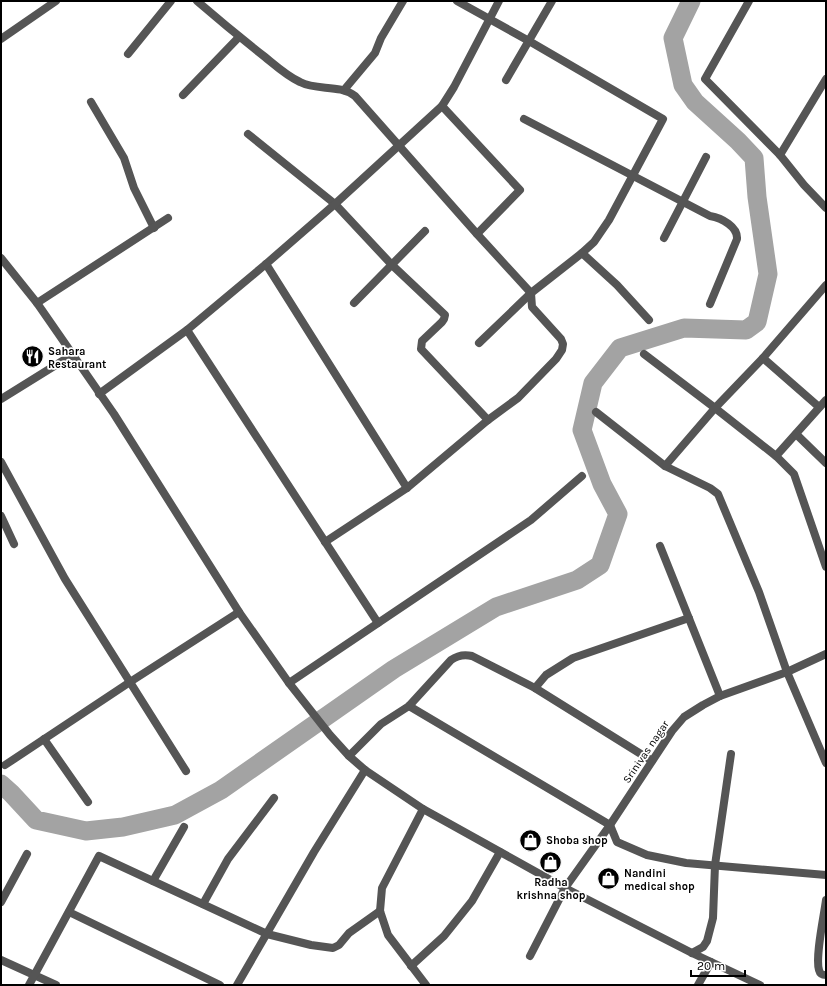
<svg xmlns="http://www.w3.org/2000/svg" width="827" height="986" font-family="Karla,sans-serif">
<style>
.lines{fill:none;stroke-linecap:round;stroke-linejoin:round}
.canal{stroke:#a3a3a3;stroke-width:19}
.lane{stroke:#555;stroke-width:8}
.street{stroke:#555;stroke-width:8}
.labels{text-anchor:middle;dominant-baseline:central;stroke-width:3.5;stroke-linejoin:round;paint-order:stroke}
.poi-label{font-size:11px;font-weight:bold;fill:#000;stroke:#fff;text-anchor:start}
.street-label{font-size:11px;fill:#000;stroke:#fff}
</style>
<rect width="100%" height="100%" fill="#fff"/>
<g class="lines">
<!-- canal -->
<polyline class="canal" points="1,784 11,793 36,820 86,831 123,827 175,815 221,790 394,669 496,607 577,580 600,565 618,514 602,484 582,430 593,383 620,348 684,328 746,330 757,322 768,274 757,197 754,158 738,141 695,102 683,85 673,38 691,1"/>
<!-- lane -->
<g class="lane">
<polyline points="91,102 124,158 134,188 154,228"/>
<polyline points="1,516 14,544"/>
</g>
<!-- street -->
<g class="street">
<path d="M197,1C219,20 242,39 265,57C276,66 287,76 300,82C317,91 339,84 355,96L477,234L531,293L532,307L561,339L563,344L562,350L556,359L518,398L488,420L407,488L325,542"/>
<polyline points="457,1 529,41 663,119 609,220 594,242 582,253 531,293 479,343"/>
<polyline points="749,1 705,79 780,155 804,185 826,208"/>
<polyline points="1,39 56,1"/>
<polyline points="128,54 171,1"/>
<polyline points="506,80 552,1"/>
<polyline points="344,90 375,53 381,38 403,1"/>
<polyline points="183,95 239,37"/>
<polyline points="442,106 520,190 477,234"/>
<path d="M524,119L710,216C722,218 738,227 737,239L710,304"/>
<polyline points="248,134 335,204 392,265 445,315 444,319 442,322 422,341 421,349 488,420"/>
<polyline points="780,155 826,79"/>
<polyline points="664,238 706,157"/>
<polyline points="582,253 617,285 649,320"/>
<polyline points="1,258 37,303 114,414 239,612 289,683 330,735 349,756 365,770 423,809 565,888 692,953 760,985"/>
<polyline points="266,264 407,488"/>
<polyline points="37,303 168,218"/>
<polyline points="354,303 425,231"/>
<polyline points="187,330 378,623"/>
<polyline points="644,354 715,408 776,456"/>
<polyline points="763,358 819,407"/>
<polyline points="99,394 187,330 266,264 335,204 442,106 454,87 499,1"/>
<polyline points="1,399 72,355"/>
<polyline points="826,400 776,456 794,474 826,567"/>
<polyline points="596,412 665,466 710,488 718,494 759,592 787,672 826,763"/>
<polyline points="796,434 826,463"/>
<polyline points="1,462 65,579 186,771"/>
<polyline points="665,466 715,408 763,358 826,285"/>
<polyline points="660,546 720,696"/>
<polyline points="289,683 531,520 582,476"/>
<polyline points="535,688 546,675 573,658 689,618"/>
<polyline points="409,706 610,825 617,842 647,855 686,863 826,875"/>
<polyline points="44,739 88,802"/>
<path d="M349,756L381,724L409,706L451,660C458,655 464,654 472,656L535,688L652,761"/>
<polyline points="5,765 130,682 239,612"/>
<polyline points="423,809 382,888 380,911 388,935 426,985"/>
<polyline points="153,881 184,827"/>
<path d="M826,900C824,916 815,957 819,970C820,974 822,975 826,975"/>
<polyline points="1,902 27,854"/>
<polyline points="203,904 228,859 274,798"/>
<polyline points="69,912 220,985"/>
<polyline points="692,953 703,947 707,941 713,918 715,865 731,754"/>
<polyline points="530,956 565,888 610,825 672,731 684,717 703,705 720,696 787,672 826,654"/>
<polyline points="1,960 56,985"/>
<polyline points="411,966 444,936 472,901 500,852"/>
<polyline points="29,985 99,856 267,934 311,945 333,948 339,945 349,933 380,911"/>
<polyline points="237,985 314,852 365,770"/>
<polyline points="698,985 711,962"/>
</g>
</g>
<!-- icons -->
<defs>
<symbol id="restaurant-disc" viewBox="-11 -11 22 22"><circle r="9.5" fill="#000" stroke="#fff"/><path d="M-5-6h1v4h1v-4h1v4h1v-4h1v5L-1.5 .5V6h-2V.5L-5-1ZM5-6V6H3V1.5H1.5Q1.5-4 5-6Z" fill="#fff"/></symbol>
<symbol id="shop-disc" viewBox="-11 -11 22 22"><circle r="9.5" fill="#000" stroke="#fff"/><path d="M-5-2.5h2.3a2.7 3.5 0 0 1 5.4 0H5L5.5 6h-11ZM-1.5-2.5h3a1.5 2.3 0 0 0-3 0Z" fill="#fff"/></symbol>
</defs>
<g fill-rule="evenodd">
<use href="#restaurant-disc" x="20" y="344" width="25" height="25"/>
<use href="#shop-disc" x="518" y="828" width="25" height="25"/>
<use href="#shop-disc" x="538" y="850" width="25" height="25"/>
<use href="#shop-disc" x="596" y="866" width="25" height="25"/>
</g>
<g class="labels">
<!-- poi labels -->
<g class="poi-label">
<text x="48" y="351">Sahara<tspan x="48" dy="13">Restaurant</tspan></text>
<text x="546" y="840">Shoba shop</text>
<text x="624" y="873">Nandini<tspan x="624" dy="13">medical shop</tspan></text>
<text x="551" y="882" text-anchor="middle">Radha<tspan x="551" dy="13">krishna shop</tspan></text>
</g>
<!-- street labels -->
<g class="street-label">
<text transform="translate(646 752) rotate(-56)">Srinivas nagar</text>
</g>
</g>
<!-- border -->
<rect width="827" height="986" fill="none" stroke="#000000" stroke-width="4"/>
<!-- scale -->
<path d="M691 970v6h54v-6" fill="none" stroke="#000000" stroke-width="2"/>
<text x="697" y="970" font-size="12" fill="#000000" stroke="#ffffff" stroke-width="3" paint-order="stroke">20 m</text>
</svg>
